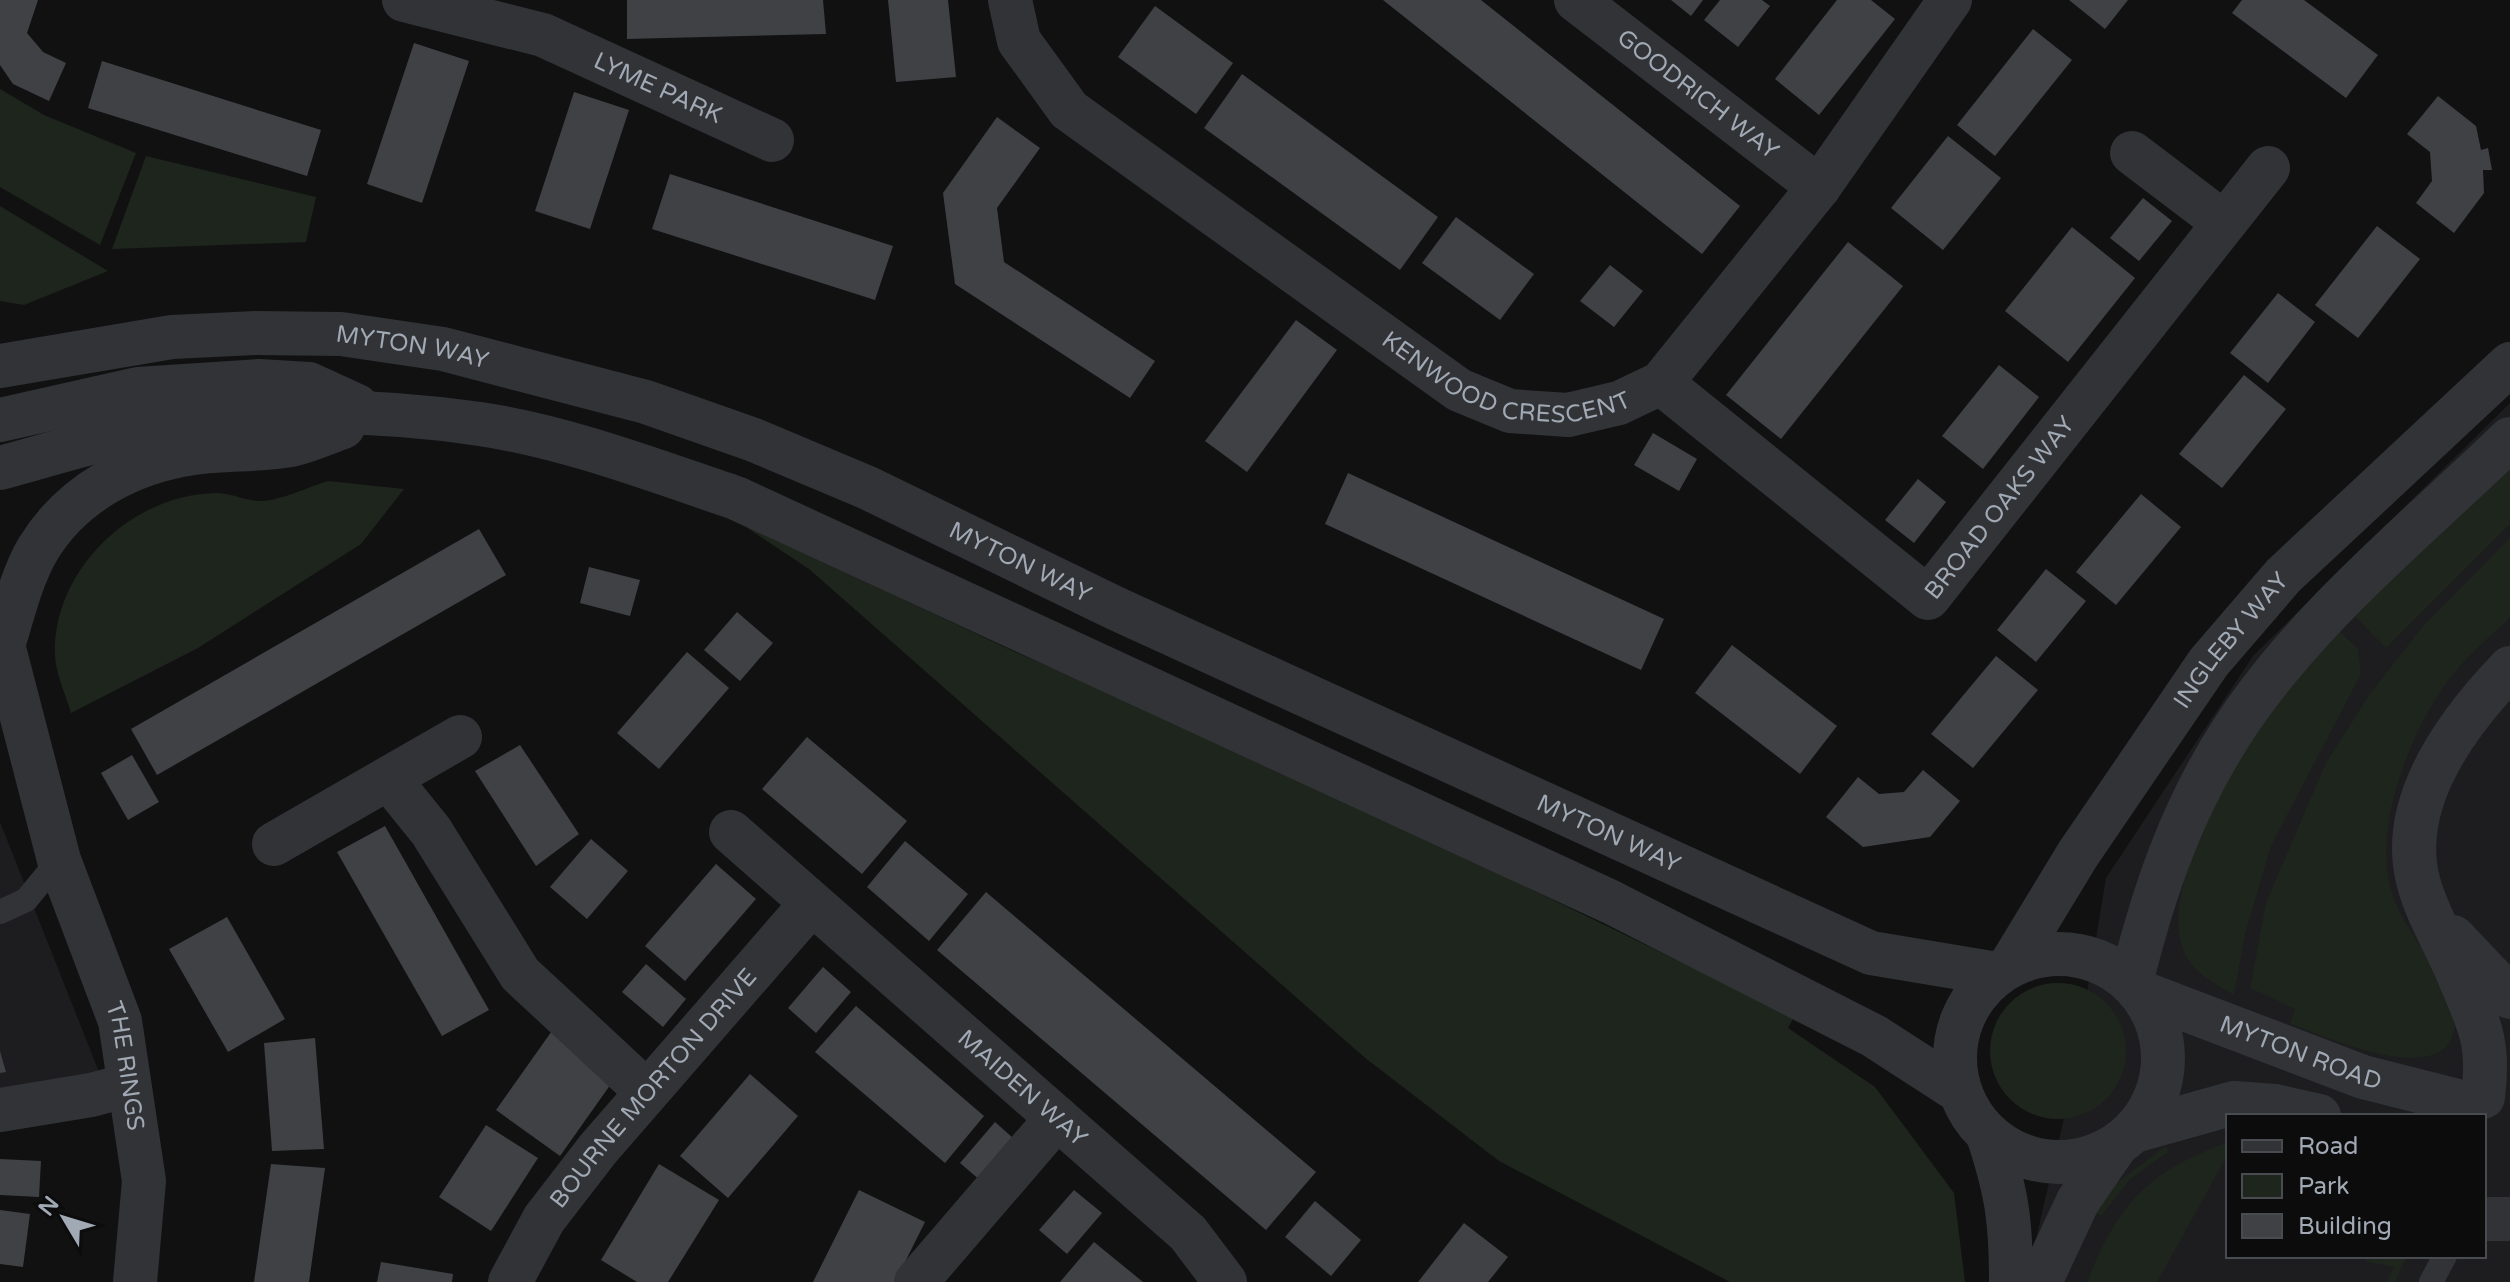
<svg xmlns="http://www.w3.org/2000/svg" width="2510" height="1282" font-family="'Varela Round',sans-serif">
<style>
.built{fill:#1d1d1f;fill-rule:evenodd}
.green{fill:#1d251d}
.building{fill:#3f4145}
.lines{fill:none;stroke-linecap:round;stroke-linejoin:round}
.service{stroke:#313337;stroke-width:24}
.minor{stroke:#313337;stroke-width:44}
.tertiary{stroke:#313337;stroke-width:44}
.labels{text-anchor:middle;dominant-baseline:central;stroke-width:6;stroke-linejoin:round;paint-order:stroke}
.street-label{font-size:24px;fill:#a1a9b4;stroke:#0c0c0d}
</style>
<rect width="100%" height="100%" fill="#111112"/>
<!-- built -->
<g class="built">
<path d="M2510,403V1282H2026L2072,1083L2106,878L2253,656ZM2228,1116H2484V1256H2228Z"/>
<polygon points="0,822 101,1077 0,1093"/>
</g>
<!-- green -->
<g class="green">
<polygon points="0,89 44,115 136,153 100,245 0,187"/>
<polygon points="146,156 316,197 306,242 112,249"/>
<polygon points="0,206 108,271 24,305 0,301"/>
<polygon points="2510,466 2510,524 2386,648 2354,615"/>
<path d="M328,481L404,489L361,544L198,648L71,713C66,695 55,673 55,654C53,570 132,494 216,493C230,493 244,500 258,501C278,502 308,487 328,481Z"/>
<polygon points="740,523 1013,651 1276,765 1794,1017 1788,1028 1875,1087 1954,1193 1965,1282 1730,1282 1499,1161 1364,1057 809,569"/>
<path d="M2510,538V617C2490,637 2467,656 2450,678C2409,733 2366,838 2397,906C2407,930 2452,990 2454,1006C2469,1102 2330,1038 2290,1024L2295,1009L2250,988L2266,903L2326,763L2369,695L2423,626Z"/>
<path d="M2337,629L2358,649L2361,674L2271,846L2245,934L2234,995C2219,986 2201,977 2190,962C2148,905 2232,764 2267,714C2288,684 2314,657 2337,629Z"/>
<circle cx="2058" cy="1051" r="68"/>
<path d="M2228,1142V1154L2157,1282H2087C2118,1204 2147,1172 2228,1142Z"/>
<polygon points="2166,1146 2169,1151 2130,1179 2101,1216 2092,1212 2119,1181"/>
<polygon points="2367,1256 2407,1256 2395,1282 2387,1282 2394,1267 2365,1261"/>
</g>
<!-- building -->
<g class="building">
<polygon points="0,0 38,0 27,33 43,52 66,63 49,101 13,84 0,65"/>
<polygon points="627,0 823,0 826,34 627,39"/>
<polygon points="888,0 948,0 956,77 896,82"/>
<polygon points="1383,0 1481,0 1740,206 1702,254"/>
<polygon points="1671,0 1703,0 1691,16"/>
<polygon points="1720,0 1762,0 1770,6 1738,47 1704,20"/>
<polygon points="1837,0 1871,0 1895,19 1819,115 1775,79"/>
<polygon points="2069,0 2128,0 2105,29"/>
<polygon points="2242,0 2304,0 2378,55 2346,98 2232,13"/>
<polygon points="1155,6 1233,63 1196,114 1118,57"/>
<polygon points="2033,29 2072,60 1995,156 1957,125"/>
<polygon points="414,43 469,61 422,203 367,184"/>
<polygon points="102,61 321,130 307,176 88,108"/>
<polygon points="1242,74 1438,217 1400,270 1204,128"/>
<polygon points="574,92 629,110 590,229 535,211"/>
<polygon points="2438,96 2476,126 2481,150 2488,148 2492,170 2483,170 2484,193 2454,233 2416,203 2432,181 2430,152 2407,134"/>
<polygon points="997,117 1040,148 997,208 1004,262 1155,361 1130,398 955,284 943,193"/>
<polygon points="1948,136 2001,178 1943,250 1891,208"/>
<polygon points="670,174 893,246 875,300 652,229"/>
<polygon points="2143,198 2172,221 2139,261 2110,238"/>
<polygon points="1456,217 1534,274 1500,320 1422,263"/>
<polygon points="2377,226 2420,259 2358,338 2315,305"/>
<polygon points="2072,227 2135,278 2068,362 2005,311"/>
<polygon points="1848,242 1903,286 1781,439 1726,395"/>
<polygon points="1610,265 1643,291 1614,327 1580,301"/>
<polygon points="2278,293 2315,322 2268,383 2230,353"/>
<polygon points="1296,320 1337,350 1247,472 1205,441"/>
<polygon points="1999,365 2039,397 1983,469 1942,436"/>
<polygon points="2244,375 2286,409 2222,488 2179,454"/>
<polygon points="1653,433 1697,459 1679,491 1634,465"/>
<polygon points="1348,473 1664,619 1641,670 1325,524"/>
<polygon points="1918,479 1946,502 1914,543 1885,520"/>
<polygon points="2141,494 2181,527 2116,605 2076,572"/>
<polygon points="479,529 506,575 157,775 131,729"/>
<polygon points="589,567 640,580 630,616 580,603"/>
<polygon points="2046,569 2086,601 2036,662 1997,630"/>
<polygon points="737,612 773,643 740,681 704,650"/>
<polygon points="1732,645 1837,726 1800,774 1695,693"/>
<polygon points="687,652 729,688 659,769 617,733"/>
<polygon points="1996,656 2038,690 1973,768 1931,734"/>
<polygon points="807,737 907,821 862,874 762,789"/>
<polygon points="520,745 579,834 536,866 475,771"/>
<polygon points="132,755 159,802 128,820 101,773"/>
<polygon points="1923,770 1960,801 1930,837 1863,847 1826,817 1858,777 1879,794 1904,792"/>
<polygon points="385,826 489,1010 442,1036 337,852"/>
<polygon points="591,839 628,871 587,919 550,887"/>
<polygon points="905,841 968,894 929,941 867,887"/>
<polygon points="716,864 756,899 685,981 645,946"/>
<polygon points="986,892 1316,1172 1266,1230 937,950"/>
<polygon points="227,917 285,1019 228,1052 169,949"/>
<polygon points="646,964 686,999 663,1027 622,992"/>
<polygon points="823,967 851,992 816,1033 788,1008"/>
<polygon points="856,1006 984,1116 945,1163 815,1052"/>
<polygon points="554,1028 618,1074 560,1156 496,1110"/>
<polygon points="315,1038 324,1149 272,1151 264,1043"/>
<polygon points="0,1051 6,1072 0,1073"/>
<polygon points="750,1074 798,1116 728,1198 680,1156"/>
<polygon points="995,1122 1022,1146 988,1187 960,1163"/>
<polygon points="486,1125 538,1158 491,1231 439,1197"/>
<polygon points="0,1159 41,1161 39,1197 0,1195"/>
<polygon points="271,1164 325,1168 309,1282 254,1282"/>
<polygon points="659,1164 719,1200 668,1282 637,1282 601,1260"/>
<polygon points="859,1190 925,1222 895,1282 813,1282"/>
<polygon points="1074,1190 1102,1213 1067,1254 1039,1230"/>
<polygon points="1315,1201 1361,1240 1331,1276 1285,1237"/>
<polygon points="0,1210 30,1214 23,1267 0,1264"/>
<polygon points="1464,1223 1508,1257 1488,1282 1418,1282"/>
<polygon points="1094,1242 1143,1282 1060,1282"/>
<polygon points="381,1262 453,1274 452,1282 377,1282"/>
</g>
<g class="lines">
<!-- service -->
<g class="service">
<polyline points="0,912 26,900 59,860"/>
<polyline points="2431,1282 2445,1256"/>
</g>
<!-- minor -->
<g class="minor">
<path id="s1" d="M404,0L543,35L772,140"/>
<path id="s2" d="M1010,0L1019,41L1069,110L1459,390L1510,411L1568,415L1619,403L1661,383L1819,187L1950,0"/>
<path id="s3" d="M1576,0L1819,187"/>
<polyline points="2132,153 2223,222"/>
<path id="s4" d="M1661,383L1928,598L2268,168"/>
<polyline points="389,779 431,831 520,974 647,1092"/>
<path id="s5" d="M731,832L1188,1233L1225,1282"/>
<polyline points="274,844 460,737"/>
<polyline points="2453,937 2510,997"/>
<path id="s6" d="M2140,992L2363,1077L2466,1103"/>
<path d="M2483,1097C2490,1041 2479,1024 2458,974C2446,945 2427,914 2419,884C2396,803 2458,722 2510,668"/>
<polyline points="0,1110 91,1095 129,1085"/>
<polyline points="2134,1131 2234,1103 2275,1106 2319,1116"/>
<polyline points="2484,1219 2510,1219"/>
<path id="s7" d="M510,1282L544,1219L598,1149L811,904"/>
<polyline points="916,1282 1057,1118"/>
</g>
<!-- tertiary -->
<g class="tertiary">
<path id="s8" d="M0,366L172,337L256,333L341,334L443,349L646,402L754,440L868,488L1117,609L1871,953L1997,974"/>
<polyline points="0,420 138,389 259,381 309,384 357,406"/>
<path d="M0,468C54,454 109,435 165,425C266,407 378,409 480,424C567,437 653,470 736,498L1611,902L1874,1036L1959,1091"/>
<path id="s9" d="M0,633L59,860L120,1021L144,1181L135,1282"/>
<path d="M3,646C13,614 21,578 38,549C72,493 131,462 194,453C226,448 260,451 291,445C309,441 326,433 343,427"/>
<circle cx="2059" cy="1058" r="104"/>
<path id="s10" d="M2010,966L2078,854L2209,662L2283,576L2510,364"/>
<path d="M2131,983C2153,893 2182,808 2233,730C2305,619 2415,531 2510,439"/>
<path d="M1988,1135C2007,1193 2011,1221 2011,1282"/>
<polyline points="2040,1282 2078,1201 2115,1147"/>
</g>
</g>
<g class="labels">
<!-- street labels -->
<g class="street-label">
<text stroke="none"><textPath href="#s1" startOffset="270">LYME PARK</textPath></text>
<text stroke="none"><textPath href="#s3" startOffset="154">GOODRICH WAY</textPath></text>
<text stroke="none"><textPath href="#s8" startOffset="416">MYTON WAY</textPath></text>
<text stroke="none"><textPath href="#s2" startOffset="650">KENWOOD CRESCENT</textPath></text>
<text stroke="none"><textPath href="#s4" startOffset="458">BROAD OAKS WAY</textPath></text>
<text stroke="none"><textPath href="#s8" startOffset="1064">MYTON WAY</textPath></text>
<text stroke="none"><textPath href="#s10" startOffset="394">INGLEBY WAY</textPath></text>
<text stroke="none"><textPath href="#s8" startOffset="1712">MYTON WAY</textPath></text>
<text stroke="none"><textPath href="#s6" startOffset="172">MYTON ROAD</textPath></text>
<text stroke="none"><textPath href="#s9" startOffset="452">THE RINGS</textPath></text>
<text stroke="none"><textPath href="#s7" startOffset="242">BOURNE MORTON DRIVE</textPath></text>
<text stroke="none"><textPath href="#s5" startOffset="388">MAIDEN WAY</textPath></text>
</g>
</g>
<!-- legend -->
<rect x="2226" y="1114" width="260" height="144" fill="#0c0c0d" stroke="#484b50" stroke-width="2"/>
<rect x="2242" y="1140" width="40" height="12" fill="#313337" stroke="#484b50" stroke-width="2"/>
<text x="2298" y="1154" font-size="24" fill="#a1a9b4">Road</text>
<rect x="2242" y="1174" width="40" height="24" fill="#1d251d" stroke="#484b50" stroke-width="2"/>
<text x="2298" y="1194" font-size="24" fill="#a1a9b4">Park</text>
<rect x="2242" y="1214" width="40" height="24" fill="#3f4145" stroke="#484b50" stroke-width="2"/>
<text x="2298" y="1234" font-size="24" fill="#a1a9b4">Building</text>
<!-- north arrow -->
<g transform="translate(64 1218) rotate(308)" stroke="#0c0c0d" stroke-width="6" paint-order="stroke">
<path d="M0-6L14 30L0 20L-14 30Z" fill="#a1a9b4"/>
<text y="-12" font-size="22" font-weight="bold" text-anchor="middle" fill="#a1a9b4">N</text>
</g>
</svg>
